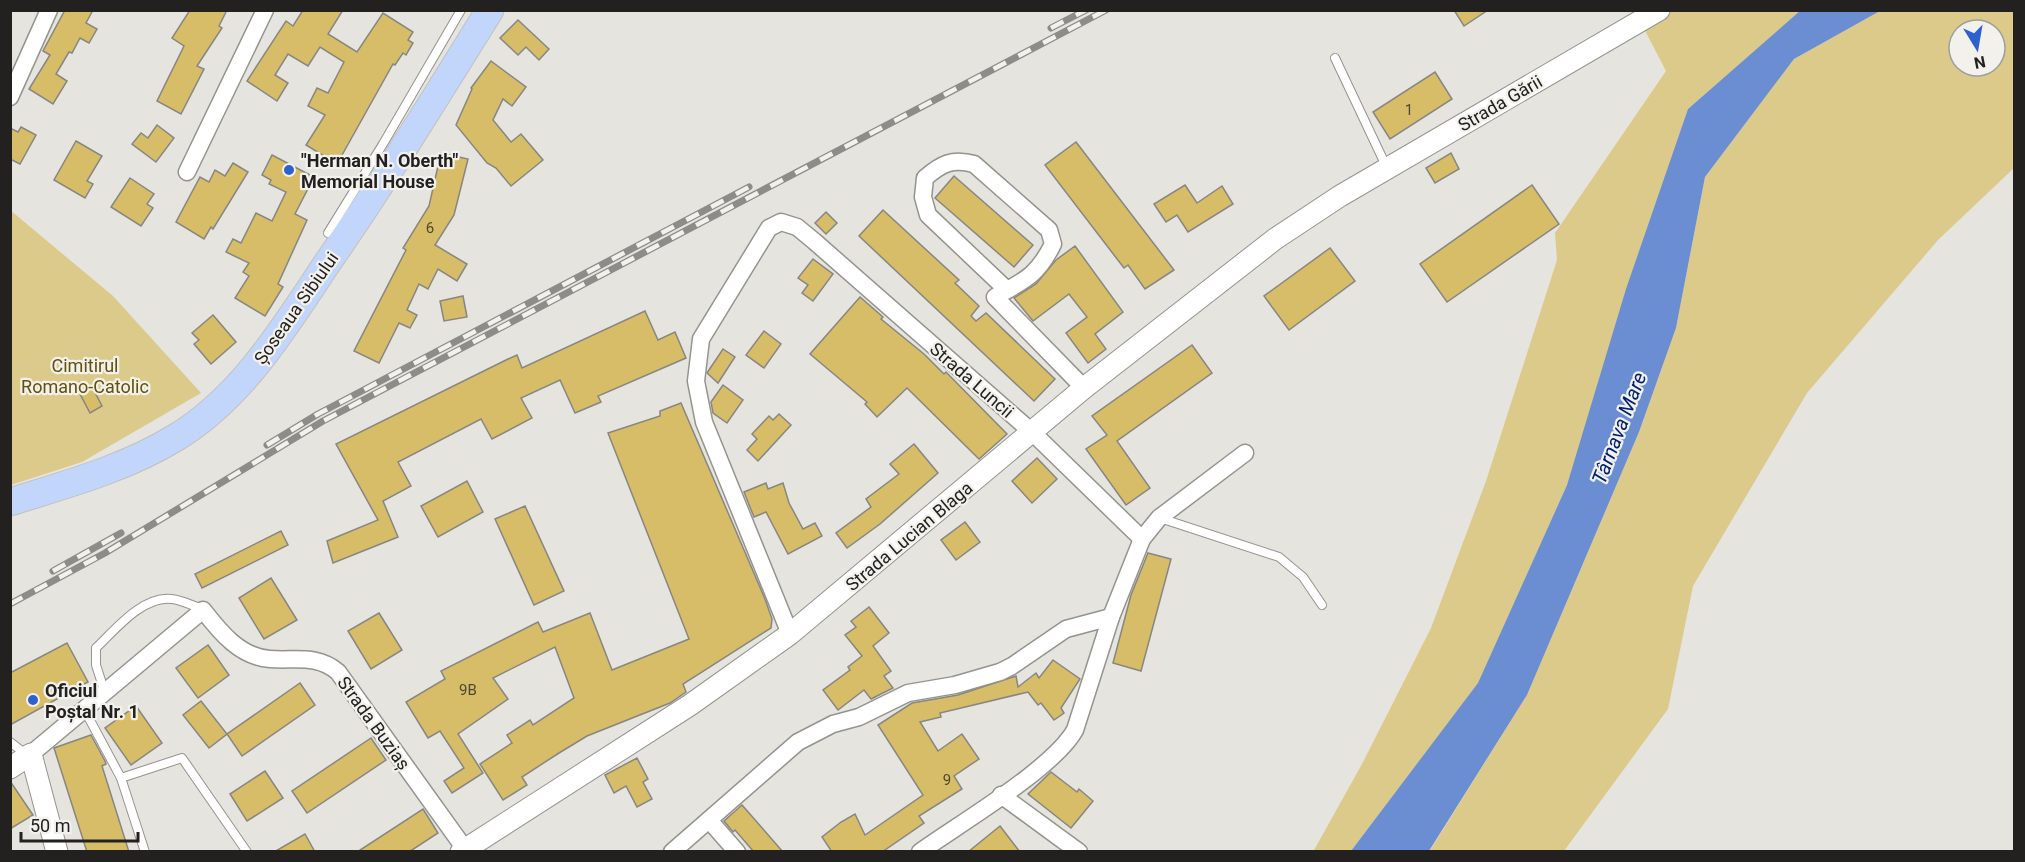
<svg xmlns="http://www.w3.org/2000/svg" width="2025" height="862" font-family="Roboto,sans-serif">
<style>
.green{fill:#dcca8b;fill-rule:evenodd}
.water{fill:#6b8ed2}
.building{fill:#d7bd67;stroke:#878681;stroke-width:1.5}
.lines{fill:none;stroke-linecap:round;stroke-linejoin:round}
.service-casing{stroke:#94938e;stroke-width:10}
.minor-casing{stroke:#94938e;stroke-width:19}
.tertiary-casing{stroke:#94938e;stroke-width:23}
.primary-casing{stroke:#c1c1c1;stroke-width:29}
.service{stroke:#fff;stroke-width:8}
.minor{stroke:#fff;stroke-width:16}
.tertiary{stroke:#fff;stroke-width:21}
.primary{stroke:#c2d5fa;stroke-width:27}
.rail-casing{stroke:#8d8c89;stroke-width:7}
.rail{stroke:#f2f1ec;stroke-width:4.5;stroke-dasharray:14;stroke-linecap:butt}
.poi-dot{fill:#2e60cf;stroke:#f2f1ec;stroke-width:2}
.labels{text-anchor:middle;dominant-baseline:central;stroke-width:4.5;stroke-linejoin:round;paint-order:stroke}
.number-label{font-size:15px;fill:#4f4832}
.street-label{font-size:18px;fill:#222120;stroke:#f2f1ec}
.poi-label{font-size:18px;font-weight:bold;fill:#222120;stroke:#f2f1ec;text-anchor:start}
.park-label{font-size:18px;fill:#62500c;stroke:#f2f1ec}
.water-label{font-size:20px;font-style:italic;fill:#022070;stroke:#f2f1ec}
</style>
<rect width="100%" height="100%" fill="#e5e4df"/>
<!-- green -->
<g class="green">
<polygon points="1659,11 1801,11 1688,109 1567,485 1478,684 1351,851 1313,852 1362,764 1431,628 1486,481 1557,260 1555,233 1666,71 1640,21"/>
<path d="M1880,11H2014V168L1938,240L1807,393L1693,586L1668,709L1564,851L1429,852L1527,695L1639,432L1676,328L1705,177L1794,59ZM1959,30H1995V66H1959Z"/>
<polygon points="10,210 113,296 201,393 82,462 11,485"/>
</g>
<!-- water -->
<polygon class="water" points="1801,10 1880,11 1794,59 1705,177 1676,328 1639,432 1527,695 1429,851 1351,851 1478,683 1567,485 1626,289 1688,109"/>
<!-- building -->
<g class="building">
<polygon points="65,10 93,10 86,23 97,29 89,43 80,38 72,53 69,52 56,74 67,81 53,104 29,89 50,55 43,51"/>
<polygon points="190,10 227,10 219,26 222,28 197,66 204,69 181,114 157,101 184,46 172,38"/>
<polygon points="303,10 343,10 328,34 357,52 383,13 413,32 408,40 413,43 406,55 403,53 395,65 393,64 337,164 306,145 325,115 308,106 317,88 328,93 344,62 320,47 308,66 288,54 275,75 288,83 277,101 247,81 286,21 293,26"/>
<polygon points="1454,10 1488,10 1464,26"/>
<polygon points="518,20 549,49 539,60 526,47 518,55 500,38"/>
<polygon points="491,61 526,87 512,106 503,99 493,120 511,142 521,134 543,160 511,186 496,168 487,163 456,125 472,89 471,88"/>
<polygon points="1435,72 1452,99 1390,139 1373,112"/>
<polygon points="157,125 174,138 156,162 132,144 141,133 148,138"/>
<polygon points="21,127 36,135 20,164 10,159 10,128 18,132"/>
<polygon points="76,141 102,156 87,181 93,184 85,198 54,180"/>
<polygon points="1076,142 1174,270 1145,289 1128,265 1124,268 1045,165"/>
<polygon points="441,153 468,159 454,215 435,245 467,264 457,281 438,269 428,289 419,284 407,310 417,315 410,328 399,323 379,363 354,351 406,250 403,248 429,206"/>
<polygon points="1451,153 1459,169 1435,183 1426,168"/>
<polygon points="272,155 314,177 295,214 307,220 278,284 283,287 265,316 235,298 249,276 243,272 249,263 226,252 233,239 241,243 256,213 272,221 286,192 269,184 271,180 262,175"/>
<polygon points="233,163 248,172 213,229 211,227 204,239 176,222 200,177 209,182 215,170 225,176"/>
<polygon points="954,176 1033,245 1014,267 935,198"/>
<polygon points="130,178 154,194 147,204 153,208 141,226 111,207"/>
<polygon points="1185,185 1197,203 1222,186 1233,204 1188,232 1177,215 1166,222 1154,204"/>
<polygon points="1532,185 1559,224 1447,302 1420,264"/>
<polygon points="883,210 959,280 955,283 979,306 971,316 976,321 986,313 1055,379 1034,401 859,236"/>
<polygon points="826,212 837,223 826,234 815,223"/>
<polygon points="1075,246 1123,312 1095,334 1106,349 1088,363 1066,333 1087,317 1069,294 1033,321 1014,298 1036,284 1056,260"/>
<polygon points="1330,248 1355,281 1289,330 1264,296"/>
<polygon points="813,259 833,274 813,301 802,293 808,285 798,278"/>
<polygon points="463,296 467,317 444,321 440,301"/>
<polygon points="860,297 883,317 881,319 924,354 944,374 946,372 1007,434 979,459 907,388 877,417 865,404 867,402 810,354"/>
<polygon points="645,311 658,340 675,332 686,358 598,396 601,402 575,413 560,380 521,398 532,418 492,439 481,419 398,462 411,486 383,501 398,537 333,563 327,541 378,520 336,444 506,360 517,355 522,368"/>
<polygon points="213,315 236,342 211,364 194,344 199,340 192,333"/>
<polygon points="764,331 781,344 764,368 746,355"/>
<polygon points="1192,345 1212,373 1117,441 1150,488 1126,505 1086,449 1107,435 1092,416"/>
<polygon points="723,349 735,357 718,383 707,373"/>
<polygon points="80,382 92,387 102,406 90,413 80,394"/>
<polygon points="723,385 743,400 727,423 713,413 711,402"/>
<polygon points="681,403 765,599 772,619 771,628 683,684 686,692 670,703 587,736 559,753 522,777 527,785 503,800 480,764 512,743 507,735 530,720 533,725 574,698 555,647 493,678 508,699 458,734 483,773 452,793 444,781 464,768 440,731 428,738 406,702 445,679 441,671 538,622 543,632 590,613 612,670 689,639 608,433 660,416 660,411"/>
<polygon points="779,414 791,425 758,461 747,450 757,439 752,434 769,416 773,420"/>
<polygon points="914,444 938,473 880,524 847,548 836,533 871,507 866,499 899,474 890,464"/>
<polygon points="1037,458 1057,479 1032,503 1012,481"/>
<polygon points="467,481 483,512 438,537 421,506"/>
<polygon points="766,483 768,489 783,483 789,503 803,529 815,523 822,536 788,554 766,512 754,517 744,492"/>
<polygon points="525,506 564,591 534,605 495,519"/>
<polygon points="965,522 980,542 956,560 941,540"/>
<polygon points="281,531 288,545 202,588 195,574"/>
<polygon points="1148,553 1171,559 1141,671 1113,663 1131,595"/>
<polygon points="271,578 297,620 264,639 239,598"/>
<polygon points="869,607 889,633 873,646 891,671 884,676 893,688 871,699 864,690 838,710 823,690 850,670 848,667 862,656 845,635 856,627 851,621"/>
<polygon points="379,613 402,650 371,669 348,631"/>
<polygon points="67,643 88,682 10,725 10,673"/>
<polygon points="208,645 229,675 198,698 176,668"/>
<polygon points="1053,660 1080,679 1061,708 1064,713 1054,720 1041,703 1038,705 1028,692 940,713 941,717 920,722 938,751 962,734 979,759 954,776 962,789 919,816 924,823 882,852 832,852 822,837 841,822 855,814 865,835 923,795 878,725 912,703 958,695 1016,676 1018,687 1036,673 1039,678"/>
<polygon points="300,683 315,705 242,756 227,734"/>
<polygon points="201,701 227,734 209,748 183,715"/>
<polygon points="136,706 162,743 131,765 105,728"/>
<polygon points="91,735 105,761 106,764 102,766 129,852 87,852 54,748"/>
<polygon points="371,738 386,760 307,813 292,791"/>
<polygon points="637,758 648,779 643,782 652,799 637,807 626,786 614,793 605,775"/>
<polygon points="265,771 283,798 247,821 230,794"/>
<polygon points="1051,772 1077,792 1079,789 1093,801 1071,828 1028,794"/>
<polygon points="10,781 33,815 10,829"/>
<polygon points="742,805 783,852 754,852 735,830 733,832 724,821"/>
<polygon points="423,809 438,833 409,852 357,852"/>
<polygon points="1000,826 1020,852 968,852"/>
<polygon points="305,834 315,852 274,852"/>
</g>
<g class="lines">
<defs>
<g id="service">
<polyline points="1335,58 1387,168"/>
<polyline points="328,233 383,144 461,10"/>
<polyline points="1160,518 1279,557 1303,577 1322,605"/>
<path d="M105,693L96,665V648C115,630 143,595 172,599C182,600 193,606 203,609"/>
<polyline points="84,709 121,778 145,852"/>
<polyline points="10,742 27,755"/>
<polyline points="121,778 182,758 247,852"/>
</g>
<g id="minor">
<polyline points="10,97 49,10"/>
<polyline points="187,172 265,10"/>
<path d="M1007,290L928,215L923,197L925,178C941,164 952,158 974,164L1049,230L1053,244C1037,276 1025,280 995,297L1084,388"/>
<polyline points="790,634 704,422 696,381 701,339 769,228 781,222 797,227 814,241 1033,433 1142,539"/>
<path d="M31,754L203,610C220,632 240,657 270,659C295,661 317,654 338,672L465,849"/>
<polyline points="1001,795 1079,852"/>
<polyline points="709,820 737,852"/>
<polyline points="672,852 798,742 833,724 859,717 908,693 955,685 1000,672 1012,666 1066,629 1111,617"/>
<path d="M920,852C959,824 1053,769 1075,730L1111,617L1142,539L1159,518L1245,453"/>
</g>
<g id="tertiary">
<polyline points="10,768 31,754 57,852"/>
<polyline points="461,852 690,705 790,634 1084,388 1275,239 1340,196 1659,10"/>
</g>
<path id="primary" d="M10,502C67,484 124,469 175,438C243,397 285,326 328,262C385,180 437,95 490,10"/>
</defs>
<!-- service casing -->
<use href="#service" class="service-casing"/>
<!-- minor casing -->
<use href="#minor" class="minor-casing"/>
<!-- tertiary casing -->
<use href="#tertiary" class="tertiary-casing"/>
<!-- primary casing -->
<use href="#primary" class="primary-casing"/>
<!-- service -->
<use href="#service" class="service"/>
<!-- minor -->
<use href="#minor" class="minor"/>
<!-- tertiary -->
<use href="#tertiary" class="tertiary"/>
<!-- primary -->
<use href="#primary" class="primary"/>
<defs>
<g id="rail">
<polyline points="1051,28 1086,10"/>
<polyline points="267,445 318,414 749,187"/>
<polyline points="53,571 121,533"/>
<polyline points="10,604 105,553 323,421 1106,10"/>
</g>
</defs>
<!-- rail casing -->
<use href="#rail" class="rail-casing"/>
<!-- rail -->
<use href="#rail" class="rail"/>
</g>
<!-- markers -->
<g class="poi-dot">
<circle cx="289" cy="170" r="6"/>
<circle cx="33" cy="700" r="6"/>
</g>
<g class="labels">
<!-- number labels -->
<g class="number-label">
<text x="1409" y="110">1</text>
<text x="430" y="228">6</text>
<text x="468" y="690">9B</text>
<text x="947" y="780">9</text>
</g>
<!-- street labels -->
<g class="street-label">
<text transform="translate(1500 103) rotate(-30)">Strada Gării</text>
<text transform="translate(296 308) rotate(-55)">Șoseaua Sibiului</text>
<text transform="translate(972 380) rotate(41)">Strada Luncii</text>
<text transform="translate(909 536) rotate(-40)">Strada Lucian Blaga</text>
<text transform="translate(374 723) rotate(54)">Strada Buziaș</text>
</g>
<!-- poi labels -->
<g class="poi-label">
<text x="301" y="160">"Herman N. Oberth"<tspan x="301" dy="21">Memorial House</tspan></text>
<text x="45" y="690">Oficiul<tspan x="45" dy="21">Poștal Nr. 1</tspan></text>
</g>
<!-- park labels -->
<g class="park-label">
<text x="85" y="365">Cimitirul<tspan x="85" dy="21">Romano-Catolic</tspan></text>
</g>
<!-- water labels -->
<g class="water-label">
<text transform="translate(1619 428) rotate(-69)">Târnava Mare</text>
</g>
</g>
<!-- border -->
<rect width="2025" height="862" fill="none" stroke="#222120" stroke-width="24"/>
<!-- north arrow -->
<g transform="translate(1977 48) rotate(169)"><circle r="28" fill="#f2f1ec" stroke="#9f9e9a" stroke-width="1.5"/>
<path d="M0-4.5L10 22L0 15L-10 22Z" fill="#2e60cf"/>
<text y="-9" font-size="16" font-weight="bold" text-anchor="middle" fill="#222120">N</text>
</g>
<!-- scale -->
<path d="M21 832v9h117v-9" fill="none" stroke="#222120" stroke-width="3"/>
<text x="30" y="832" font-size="18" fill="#222120" stroke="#f2f1ec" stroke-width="4.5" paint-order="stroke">50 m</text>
</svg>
